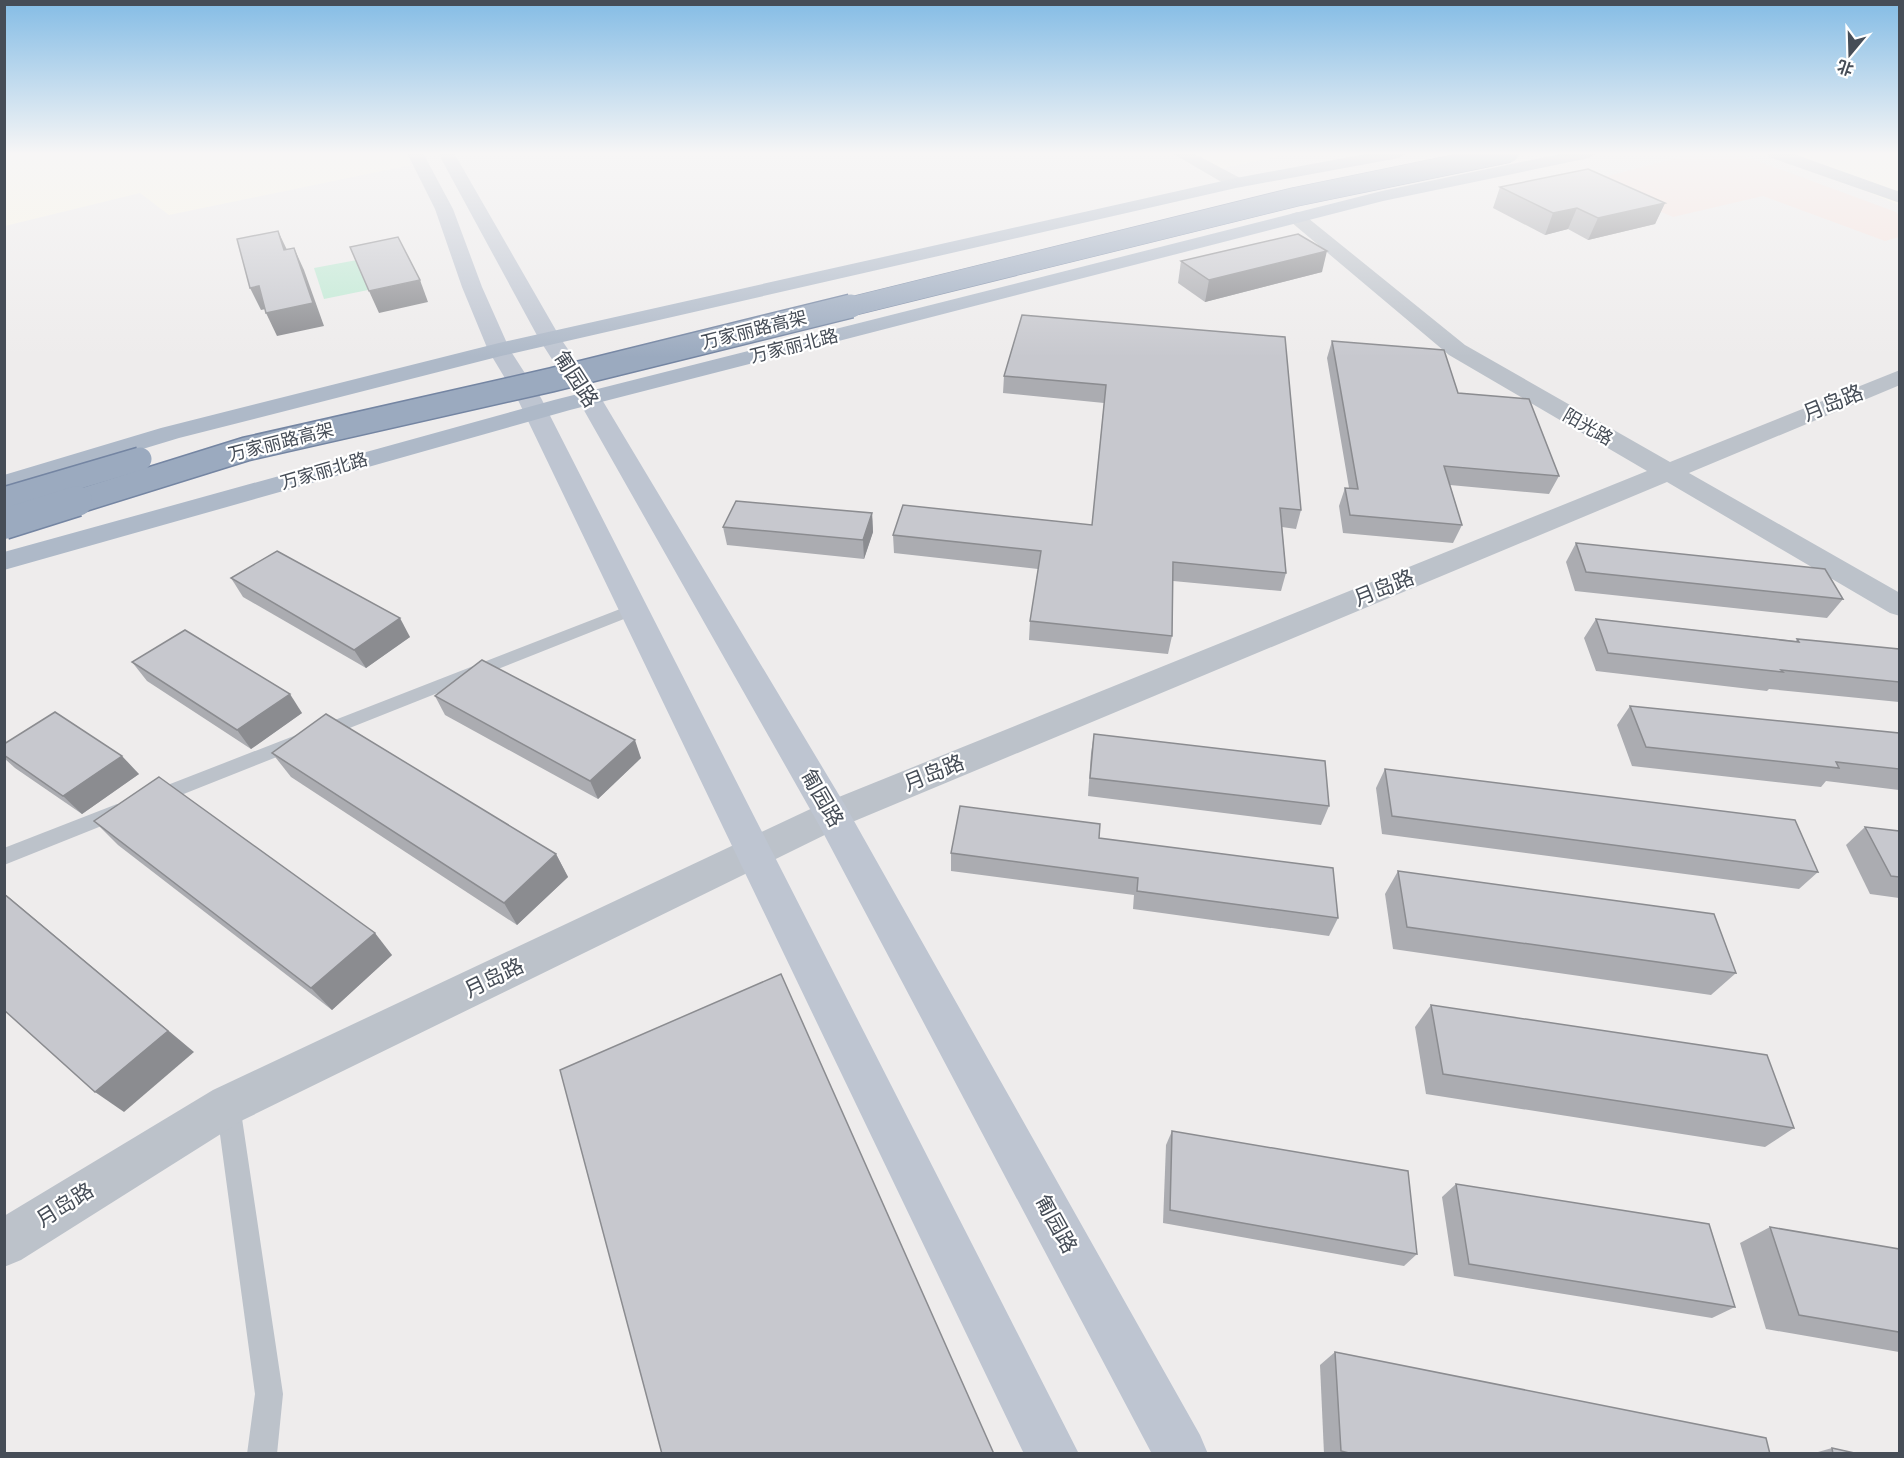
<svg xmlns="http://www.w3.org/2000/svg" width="1904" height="1458" font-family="Jost,'Noto Sans SC',sans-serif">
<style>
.commercial{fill:#f9f5e6}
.medical{fill:#f7e2dd}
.green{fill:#bee9d3}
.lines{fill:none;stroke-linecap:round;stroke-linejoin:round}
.service{fill:#bcc2ca;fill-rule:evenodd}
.minor{fill:#bcc2ca;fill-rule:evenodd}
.secondary{fill:#bec5d1;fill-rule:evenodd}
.primary{fill:#aeb9c8;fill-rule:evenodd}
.trunk-bridge-far2-casing{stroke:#7485a2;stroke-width:20;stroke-linecap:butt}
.trunk-bridge-far1-casing{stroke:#7485a2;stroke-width:26;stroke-linecap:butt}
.trunk-bridge-casing{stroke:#7485a2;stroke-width:33;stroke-linecap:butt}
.trunk-bridge-far2{stroke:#9baabf;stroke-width:19}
.trunk-bridge-far1{stroke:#9baabf;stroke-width:23}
.trunk-bridge{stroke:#9baabf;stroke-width:30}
.wall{fill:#abacb1}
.shaded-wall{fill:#8b8c90}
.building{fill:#c7c8ce;stroke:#8b8c90;stroke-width:1.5}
.labels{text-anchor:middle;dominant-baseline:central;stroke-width:4.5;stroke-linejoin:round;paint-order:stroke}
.far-street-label{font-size:18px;fill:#464d57;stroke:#fff}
.street-label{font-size:21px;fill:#464d57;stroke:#fff}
</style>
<rect width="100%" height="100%" fill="#eeecec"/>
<!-- commercial -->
<g class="commercial">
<polygon points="5,153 407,153 411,165 169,215 140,193 5,226"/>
<polygon points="1188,153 1296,153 1218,169"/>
<polygon points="1773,153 1899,153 1899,205"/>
</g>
<!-- medical -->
<polygon class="medical" points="1696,153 1739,154 1896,212 1899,216 1899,237 1885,241 1763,196 1673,217 1589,181"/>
<!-- green -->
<polygon class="green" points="357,260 368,290 324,299 314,268"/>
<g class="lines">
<!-- service -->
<g class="service">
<polygon points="633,604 639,605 641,609 639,613 161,803 154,806 147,803 144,798 147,793"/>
<polygon points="117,804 124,807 127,812 124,817 4,865 4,848"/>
<polygon points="228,1093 236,1097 240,1105 283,1394 277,1454 247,1454 255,1394 216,1105 220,1097"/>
</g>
<!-- minor -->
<g class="minor">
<polygon points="1172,153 1193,153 1242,179 1245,183 1242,187 1230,187"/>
<polygon points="1767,153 1791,153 1900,192 1900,203 1769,157"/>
<polygon points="1297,212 1303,214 1465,345 1670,462 1900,370 1900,385 1689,473 1900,593 1900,616 1890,613 1667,482 845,825 243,1120 21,1260 4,1267 4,1216 213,1090 819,805 1647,471 1449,355 1291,222 1288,218 1291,214"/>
</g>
<!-- secondary -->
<g class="secondary">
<polygon points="407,153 423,153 453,209 482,287 510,350 541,398 1079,1454 1024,1454 517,398 488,350 462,287 435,209"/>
<polygon points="438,153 454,153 561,339 601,398 845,805 1200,1435 1208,1454 1152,1454 819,825 577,398 539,339"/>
</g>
<!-- primary -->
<g class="primary">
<polygon points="1371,153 1407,153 1399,158 1236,188 501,356 179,438 4,491 4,475 161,428 499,343 1236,178"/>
<polygon points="1565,153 1597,153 1589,158 1383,201 570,410 4,570 4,552 554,400 1382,191"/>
</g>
<defs>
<polyline id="trunk-bridge-far2" points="845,308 1295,197 1509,153"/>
<g id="trunk-bridge-far1">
<polyline points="4,499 140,459"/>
<polyline points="73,503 246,449 551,380 851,306"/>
</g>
<polyline id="trunk-bridge" points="4,524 77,501"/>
</defs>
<!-- trunk-bridge-far2 casing -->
<use href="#trunk-bridge-far2" class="trunk-bridge-far2-casing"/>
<!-- trunk-bridge-far1 casing -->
<use href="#trunk-bridge-far1" class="trunk-bridge-far1-casing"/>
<!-- trunk-bridge casing -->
<use href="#trunk-bridge" class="trunk-bridge-casing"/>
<!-- trunk-bridge-far2 -->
<use href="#trunk-bridge-far2" class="trunk-bridge-far2"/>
<!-- trunk-bridge-far1 -->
<use href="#trunk-bridge-far1" class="trunk-bridge-far1"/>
<!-- trunk-bridge -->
<use href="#trunk-bridge" class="trunk-bridge"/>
</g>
<!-- wall -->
<g class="wall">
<polygon points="1500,187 1665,203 1655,224 1588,240 1568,229 1545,235 1493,208"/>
<polygon points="1181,261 1322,272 1205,302 1178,283"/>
<polygon points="1022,315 1301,510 1296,529 1282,527 1286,573 1281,591 1173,581 1172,636 1168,654 1029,640 1030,621 1038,569 894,553 893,535 1092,525 1104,403 1003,393 1004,376"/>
<polygon points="1332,341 1458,393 1559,476 1549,494 1450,485 1462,525 1453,543 1343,533 1339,506 1345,488 1349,488 1327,358"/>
<polygon points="872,513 873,532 864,559 727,545 723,527"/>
<polygon points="1576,543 1843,599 1827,618 1575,591 1566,562"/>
<polygon points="231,578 410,637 366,668 243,597"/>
<polygon points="1596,619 1796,641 1797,639 1899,649 1899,702 1769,689 1767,691 1596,671 1584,638"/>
<polygon points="132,662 302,713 251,749 147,681"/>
<polygon points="435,696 641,758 598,799 445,715"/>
<polygon points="1630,706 1899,733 1899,790 1826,781 1821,787 1632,766 1617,725"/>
<polygon points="1094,734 1329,806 1321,825 1088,796 1091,753"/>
<polygon points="4,744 139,774 82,814 15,768 4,758"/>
<polygon points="272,753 556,854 568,877 517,925 291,777"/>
<polygon points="1385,769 1818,872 1799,889 1382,834 1376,788"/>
<polygon points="94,821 392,955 332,1010 118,845"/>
<polygon points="1865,827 1899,831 1899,898 1870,894 1846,845"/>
<polygon points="1099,838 1338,918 1329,936 1133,909 1134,895 951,871 951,853"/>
<polygon points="1398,871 1736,973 1711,995 1393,949 1385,894"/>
<polygon points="1431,1005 1794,1128 1765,1147 1426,1094 1415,1027"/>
<polygon points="1172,1131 1417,1254 1404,1266 1163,1223 1166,1145"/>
<polygon points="1456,1184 1735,1307 1712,1318 1454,1276 1442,1197"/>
<polygon points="1770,1227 1899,1249 1899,1352 1766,1329 1740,1243"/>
<polygon points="1335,1352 1770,1454 1324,1454 1320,1365"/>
<polygon points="1832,1448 1859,1454 1811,1454"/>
</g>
<!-- shaded-wall -->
<g class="shaded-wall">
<polygon points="1665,203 1655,224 1588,240 1598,218"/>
<polygon points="1577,208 1568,229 1545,235 1553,213"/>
<polygon points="278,231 288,252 284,250"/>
<polygon points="294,248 304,270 324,326 277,336 266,313"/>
<polygon points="1327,251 1322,272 1205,302 1209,280"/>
<polygon points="420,280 428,302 379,313 369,291"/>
<polygon points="259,286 270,308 261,310 250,288"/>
<polygon points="872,513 873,532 864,559 863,540"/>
<polygon points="400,618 410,637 366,668 354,650"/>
<polygon points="290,694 302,713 251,749 237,730"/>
<polygon points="635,740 641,758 598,799 590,781"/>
<polygon points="122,756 139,774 82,814 63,796"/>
<polygon points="556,854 568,877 517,925 504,903"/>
<polygon points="4,893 194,1052 124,1112 95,1092"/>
<polygon points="375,933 392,955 332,1010 311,988"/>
</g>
<!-- building -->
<g class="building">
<polygon points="1588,169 1665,203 1598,218 1577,208 1553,213 1500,187"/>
<polygon points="278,231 284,250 294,248 313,303 266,313 259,286 250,288 237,239"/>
<polygon points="1298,234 1327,251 1209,280 1181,261"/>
<polygon points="398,237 420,280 369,291 350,247"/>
<polygon points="1022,315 1285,337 1301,510 1280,508 1286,573 1173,562 1172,636 1030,621 1041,551 893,535 903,505 1092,525 1106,385 1004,376"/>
<polygon points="1332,341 1444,350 1458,393 1529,399 1559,476 1444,466 1462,525 1350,515 1345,488 1358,489"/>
<polygon points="736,501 872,513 863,540 723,527"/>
<polygon points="1576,543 1825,569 1843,599 1586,572"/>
<polygon points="277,551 400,618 354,650 231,578"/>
<polygon points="1596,619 1799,642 1797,639 1899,649 1899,682 1781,670 1783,672 1608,653"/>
<polygon points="185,630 290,694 237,730 132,662"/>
<polygon points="482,660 635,740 590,781 435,696"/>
<polygon points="1630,706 1899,733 1899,769 1836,762 1839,768 1646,747"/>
<polygon points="55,712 122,756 63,796 4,755 4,744"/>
<polygon points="326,714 556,854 504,903 272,753"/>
<polygon points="1094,734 1325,761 1329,806 1090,778"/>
<polygon points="1385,769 1795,820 1818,872 1392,816"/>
<polygon points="159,777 375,933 311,988 94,821"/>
<polygon points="960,806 1100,824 1099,838 1333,868 1338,918 1137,891 1138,878 951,853"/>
<polygon points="1865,827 1899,831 1899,877 1891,876"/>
<polygon points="1398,871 1714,914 1736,973 1407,927"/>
<polygon points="4,894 168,1031 95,1092 4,1010"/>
<polygon points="781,974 994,1454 662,1454 560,1070"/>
<polygon points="1431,1005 1767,1055 1794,1128 1443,1074"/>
<polygon points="1172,1131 1408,1171 1417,1254 1170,1210"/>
<polygon points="1456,1184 1709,1224 1735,1307 1469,1264"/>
<polygon points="1770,1227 1899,1249 1899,1332 1799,1315"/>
<polygon points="1335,1352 1766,1438 1770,1454 1353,1454 1341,1451"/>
<polygon points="1832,1448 1859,1454 1833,1454"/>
</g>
<!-- sky -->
<linearGradient id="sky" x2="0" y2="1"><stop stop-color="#84bce5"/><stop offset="0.43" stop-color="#f7f6f6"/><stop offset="1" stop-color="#f7f6f6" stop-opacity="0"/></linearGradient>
<rect width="1904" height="357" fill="url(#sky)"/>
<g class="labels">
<!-- far-street labels -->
<g class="far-street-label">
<text transform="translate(754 330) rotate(-14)">万家丽路高架</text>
<text transform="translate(794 346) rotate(-14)">万家丽北路</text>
<text transform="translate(1588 427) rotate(30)">阳光路</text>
<text transform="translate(281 442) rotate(-14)">万家丽路高架</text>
<text transform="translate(324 471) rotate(-16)">万家丽北路</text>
</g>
<!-- street labels -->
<g class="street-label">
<text transform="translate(576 379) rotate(57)">匍园路</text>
<text transform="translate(1833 403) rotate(-22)">月岛路</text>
<text transform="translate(1384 588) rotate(-22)">月岛路</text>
<text transform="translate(934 773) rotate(-22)">月岛路</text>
<text transform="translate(822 798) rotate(60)">匍园路</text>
<text transform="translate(494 978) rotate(-26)">月岛路</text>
<text transform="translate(65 1205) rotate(-32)">月岛路</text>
<text transform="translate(1056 1224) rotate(61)">匍园路</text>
</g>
</g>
<!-- border -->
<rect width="1904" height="1458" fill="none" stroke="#464d57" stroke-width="12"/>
<!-- north arrow -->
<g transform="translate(1850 54) rotate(199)" stroke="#ffffff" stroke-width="4.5" paint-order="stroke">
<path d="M0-4.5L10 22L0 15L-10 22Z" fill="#464d57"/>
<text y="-9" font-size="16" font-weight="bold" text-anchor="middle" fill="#464d57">北</text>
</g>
</svg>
